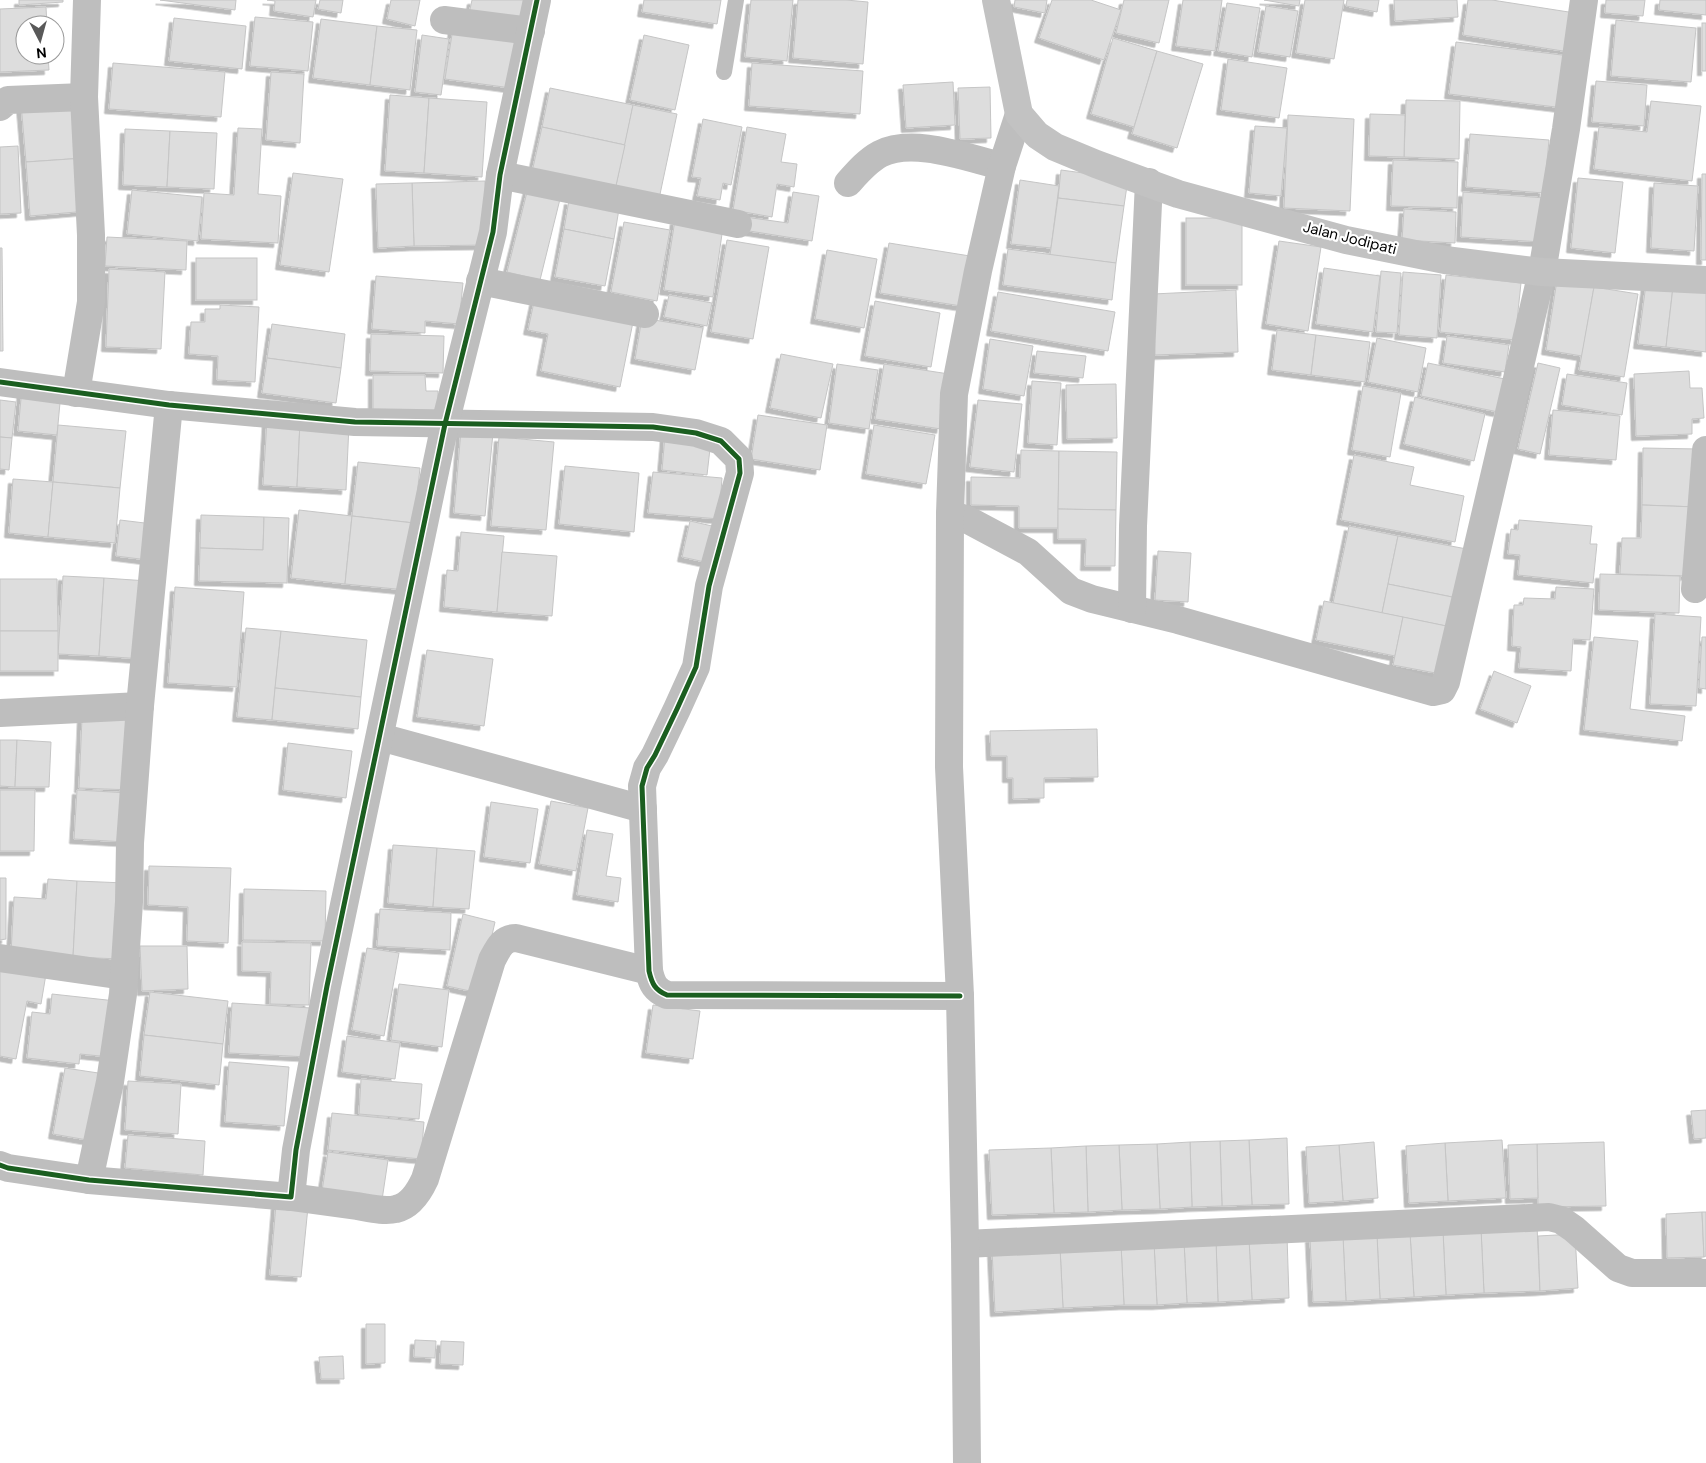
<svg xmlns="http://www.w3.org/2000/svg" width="1706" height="1463" font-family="'DM Sans',sans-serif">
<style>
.building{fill:#ddd;stroke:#c5c5c5;filter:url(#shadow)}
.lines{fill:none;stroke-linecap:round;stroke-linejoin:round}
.lane{stroke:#bebebe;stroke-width:16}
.street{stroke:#bebebe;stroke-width:28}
.secondary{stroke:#c2c2c2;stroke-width:28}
.cycleway-casing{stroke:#fff;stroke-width:8}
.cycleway{stroke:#1b5e20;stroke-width:5}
.labels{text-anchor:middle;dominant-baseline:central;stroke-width:4.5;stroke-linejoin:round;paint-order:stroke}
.street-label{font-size:15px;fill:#000;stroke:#fff}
</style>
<defs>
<filter id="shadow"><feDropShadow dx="-4.5" dy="4.5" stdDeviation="0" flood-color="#0004"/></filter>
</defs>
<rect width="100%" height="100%" fill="#fff"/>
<!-- building -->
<g class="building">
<polygon points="19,0 63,0 63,2 19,5"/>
<polygon points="160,0 236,0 235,10"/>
<polygon points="267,0 316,0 313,17 274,11 275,1"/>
<polygon points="320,0 343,0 341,13 318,9"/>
<polygon points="391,0 420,0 415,26 387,19"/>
<polygon points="472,0 531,0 527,21 469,14"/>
<polygon points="644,0 721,0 717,24 642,12"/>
<polygon points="751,0 793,0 787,61 745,57"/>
<polygon points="798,0 846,0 868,2 863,64 793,58"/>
<polygon points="1015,0 1047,0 1045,13 1014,7"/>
<polygon points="1052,0 1091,0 1121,10 1104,60 1039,38"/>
<polygon points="1124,0 1169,0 1159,43 1116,33"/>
<polygon points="1183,0 1222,0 1215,51 1176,46"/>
<polygon points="1264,0 1300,0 1299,6"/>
<polygon points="1305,0 1344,0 1334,59 1296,53"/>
<polygon points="1347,0 1379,0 1377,12 1346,6"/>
<polygon points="1394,0 1457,0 1458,17 1395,21"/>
<polygon points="1468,0 1492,0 1575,13 1569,52 1463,35"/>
<polygon points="1606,0 1645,0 1643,16 1605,13"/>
<polygon points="1660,0 1706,0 1706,15 1659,10"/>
<polygon points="1227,3 1260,8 1252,57 1218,51"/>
<polygon points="1266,6 1298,11 1290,57 1258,52"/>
<polygon points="46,7 47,25 25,25 25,55 48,55 49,70 0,72 0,9"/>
<polygon points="255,17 313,22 308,71 250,66"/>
<polygon points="174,18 246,26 242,69 169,61"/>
<polygon points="321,19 377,26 370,85 313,78"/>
<polygon points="1616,20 1696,28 1691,82 1611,76"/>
<rect x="1702" y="23" width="4" height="48"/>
<polygon points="377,26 417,30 410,90 370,85"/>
<polygon points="453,28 518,37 511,88 445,79"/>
<polygon points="422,35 449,39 441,95 415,92"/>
<polygon points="644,35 689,45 675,110 630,100"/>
<polygon points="1113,38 1157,51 1134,127 1091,114"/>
<polygon points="1456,42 1570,56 1564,108 1449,94"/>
<polygon points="1157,51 1203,64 1177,148 1132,134"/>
<polygon points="1228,59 1287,68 1279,118 1221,110"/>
<polygon points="113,63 225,72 221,117 109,109"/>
<polygon points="752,63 863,71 860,114 749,106"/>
<polygon points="271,72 304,74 300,143 266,140"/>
<polygon points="1596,81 1647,85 1644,126 1592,122"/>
<polygon points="953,82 955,125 906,128 903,85"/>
<polygon points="990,87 991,138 960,139 958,88"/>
<polygon points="550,88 633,105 625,145 542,127"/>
<polygon points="390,95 429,98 424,173 385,171"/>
<polygon points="429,98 487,102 482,177 424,173"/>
<polygon points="80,99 84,158 26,162 21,104"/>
<polygon points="1406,100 1460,101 1459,159 1404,157"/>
<polygon points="1651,101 1701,106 1692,181 1594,169 1599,127 1647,132"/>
<polygon points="633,105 677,114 659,199 615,190"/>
<polygon points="1370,114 1405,115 1404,157 1369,156"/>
<polygon points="1288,115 1354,119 1350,211 1284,208"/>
<polygon points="703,119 742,127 731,185 723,183 720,200 697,196 701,178 692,177"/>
<polygon points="1255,126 1287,128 1281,196 1249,193"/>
<polygon points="542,127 625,145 615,190 532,172"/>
<polygon points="747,127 786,134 781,162 797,164 794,187 777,184 772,217 733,210"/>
<polygon points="238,128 262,129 258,194 281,196 278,243 201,239 204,193 234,195"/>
<polygon points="125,129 170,131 167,187 123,185"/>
<polygon points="170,131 217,133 214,189 167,187"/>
<polygon points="1470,134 1549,140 1544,193 1466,187"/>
<polygon points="18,146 21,213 0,214 0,147"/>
<polygon points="84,158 88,211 30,216 26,162"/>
<polygon points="1393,160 1458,162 1457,208 1391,206"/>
<polygon points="1061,170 1128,179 1124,206 1058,198"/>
<polygon points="293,173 343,179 329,272 280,265"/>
<polygon points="1702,174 1706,174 1706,260 1701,260"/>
<polygon points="1578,178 1623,182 1615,253 1571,248"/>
<polygon points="1020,180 1059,186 1051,248 1011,244"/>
<polygon points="485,181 487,245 414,246 412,183"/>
<polygon points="412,183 414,246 378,248 376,184"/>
<polygon points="1654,183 1698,186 1694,251 1651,248"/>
<polygon points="528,188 561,195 540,280 507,272"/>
<polygon points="132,190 202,197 198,241 127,234"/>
<polygon points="793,192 819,196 812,241 743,230 745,217 788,223"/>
<polygon points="1463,192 1545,198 1542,242 1461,237"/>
<polygon points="1058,198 1124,206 1116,263 1050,255"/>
<polygon points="569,200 619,209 614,239 564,229"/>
<polygon points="1404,209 1456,212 1455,243 1402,240"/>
<rect x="1186" y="218" width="56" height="67"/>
<polygon points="675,220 723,227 713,297 664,290"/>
<polygon points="624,222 670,230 657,301 611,292"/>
<polygon points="564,229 614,239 605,286 555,277"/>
<polygon points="107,237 187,241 186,270 105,266"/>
<polygon points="727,240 769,247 753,339 711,332"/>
<polygon points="1279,241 1321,247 1308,331 1266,324"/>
<polygon points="889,243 970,256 961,306 880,293"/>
<polygon points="0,248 2,248 3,351 0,351"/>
<polygon points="1008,249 1116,263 1112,300 1003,285"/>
<polygon points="827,250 877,259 864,328 815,319"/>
<rect x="196" y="258" width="61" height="42"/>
<polygon points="1324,268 1380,276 1373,332 1316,324"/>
<polygon points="109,269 165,272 161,349 106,347"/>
<polygon points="1381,271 1401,273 1397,333 1376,332"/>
<polygon points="1403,272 1441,275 1437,338 1399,335"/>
<polygon points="1446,275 1521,283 1515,340 1440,332"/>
<polygon points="376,276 463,283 459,324 425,321 425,333 372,329"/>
<polygon points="1557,280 1594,287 1582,356 1546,350"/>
<polygon points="1646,284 1673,287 1666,347 1638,344"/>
<polygon points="1594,287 1638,294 1624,377 1579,370"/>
<polygon points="1673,287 1706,291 1706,352 1666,347"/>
<polygon points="1236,290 1238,352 1155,355 1153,294"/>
<polygon points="998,292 1115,312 1108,351 991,331"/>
<polygon points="669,295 712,303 707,326 664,317"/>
<polygon points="535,297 634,317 620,387 541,371 548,334 528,330"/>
<polygon points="875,301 940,313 931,367 865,356"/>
<polygon points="220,305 259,307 255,382 217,380 218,356 189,354 191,322 205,322 205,309 220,309"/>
<polygon points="642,318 703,328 695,370 635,359"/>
<polygon points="272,324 345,334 341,368 267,358"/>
<polygon points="1277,330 1316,335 1311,375 1272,370"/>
<polygon points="371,334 444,336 443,373 370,371"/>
<polygon points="1316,335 1370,342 1365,382 1311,375"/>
<polygon points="1447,336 1509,345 1505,372 1443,363"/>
<polygon points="1377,338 1426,348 1418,392 1368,382"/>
<polygon points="990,339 1033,346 1024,396 983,389"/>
<polygon points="1037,351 1086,356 1083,378 1034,373"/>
<polygon points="781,354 833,364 821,418 770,408"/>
<polygon points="267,358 341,368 336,403 262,393"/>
<polygon points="1428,363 1505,379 1498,412 1421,396"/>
<polygon points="1538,363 1560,368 1540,454 1518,449"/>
<polygon points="837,364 878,370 869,429 829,423"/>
<polygon points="884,364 949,374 941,429 875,419"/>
<polygon points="1689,371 1690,388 1702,388 1704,418 1692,419 1692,434 1636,436 1634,374"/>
<polygon points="1567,374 1627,383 1622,415 1562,405"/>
<polygon points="373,375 425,375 426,391 438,391 438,411 373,411"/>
<polygon points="1032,381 1061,383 1057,445 1028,443"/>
<polygon points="1116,384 1117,438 1067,439 1066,385"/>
<polygon points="1363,386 1401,393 1390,457 1352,450"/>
<polygon points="22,388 61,392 57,435 18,431"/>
<polygon points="1415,397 1485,414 1474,461 1404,444"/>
<polygon points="0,400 16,402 12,438 0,437"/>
<polygon points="978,400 1022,404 1014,472 970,467"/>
<polygon points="1553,410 1620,416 1616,460 1549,455"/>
<polygon points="758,415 827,425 820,470 751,459"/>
<polygon points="267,420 300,422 297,487 263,485"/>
<polygon points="300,422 349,425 346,490 297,487"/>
<polygon points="58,425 126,431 120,488 53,482"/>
<polygon points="874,425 935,435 926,484 866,474"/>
<polygon points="461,430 493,433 485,516 454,513"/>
<polygon points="665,435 711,440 707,475 662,470"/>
<polygon points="0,437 12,438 9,470 0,469"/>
<polygon points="499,437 554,442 546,530 491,526"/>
<polygon points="1643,448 1699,449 1697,507 1642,505"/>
<polygon points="1021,450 1059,451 1058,528 1019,528 1019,506 971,505 971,477 1020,478"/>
<polygon points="1059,451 1117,452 1116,510 1058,509"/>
<polygon points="1354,455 1414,467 1410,485 1464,496 1455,542 1341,520"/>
<polygon points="358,462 420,468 414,523 352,516"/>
<polygon points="565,466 639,473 634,532 559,524"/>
<polygon points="653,472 722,478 719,519 648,513"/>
<polygon points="13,479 53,482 48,537 9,533"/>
<polygon points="53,482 120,488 115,543 48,537"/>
<polygon points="1642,505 1697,507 1686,576 1620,574 1622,538 1641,538"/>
<polygon points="1058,509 1116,510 1115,566 1085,566 1086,539 1058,539"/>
<polygon points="299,510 352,516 345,584 291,578"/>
<polygon points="201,515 264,517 263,550 200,548"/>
<polygon points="352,516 414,523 406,590 345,584"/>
<polygon points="264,517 289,518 287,583 199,581 200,548 263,550"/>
<polygon points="120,520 153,524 148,560 116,556"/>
<polygon points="1519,520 1592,526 1590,544 1597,544 1593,583 1518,575 1520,555 1508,554 1511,529 1518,530"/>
<polygon points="690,521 721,528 714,564 682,557"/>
<polygon points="1349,526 1398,536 1382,613 1333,603"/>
<polygon points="461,532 504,536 497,612 444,607 447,570 458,571"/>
<polygon points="1398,536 1472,550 1462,599 1388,584"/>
<polygon points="1158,551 1191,553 1188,602 1155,600"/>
<polygon points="502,552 557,556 552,616 497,612"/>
<polygon points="1600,574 1680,576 1679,613 1599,610"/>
<polygon points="63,576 104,578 99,656 58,654"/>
<polygon points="104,578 148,581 143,659 99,656"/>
<polygon points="0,579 57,579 58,631 0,631"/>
<polygon points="1388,584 1462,599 1456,628 1382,613"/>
<polygon points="175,587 244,592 237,687 168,683"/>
<polygon points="1556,587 1594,589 1590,640 1573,639 1571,671 1519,668 1521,647 1512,646 1514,605 1523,605 1524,598 1555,599"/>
<polygon points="1324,601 1403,617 1395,656 1316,640"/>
<polygon points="1655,614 1701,617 1696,706 1650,704"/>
<polygon points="1403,617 1456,628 1446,675 1393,665"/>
<polygon points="246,628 281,631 272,720 237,717"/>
<rect x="0" y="631" width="58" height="40"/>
<polygon points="281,631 367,640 361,697 275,688"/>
<polygon points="1594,637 1638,641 1630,709 1685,716 1682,741 1584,730"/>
<polygon points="1702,637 1706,637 1706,689 1699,688"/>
<polygon points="427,650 493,659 484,726 417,717"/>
<polygon points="1494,671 1531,686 1517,723 1480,709"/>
<polygon points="275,688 361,697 358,729 272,720"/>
<polygon points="82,718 135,720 132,790 79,788"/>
<polygon points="1097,729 1098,777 1044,778 1044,798 1013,799 1013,778 1007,778 1007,756 991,756 990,731"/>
<polygon points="0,740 17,740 15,787 0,786"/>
<polygon points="17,740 51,742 49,787 15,787"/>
<polygon points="288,743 352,751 346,798 283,790"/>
<polygon points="0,790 35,790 34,851 0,851"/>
<polygon points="77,790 129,793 126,842 74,839"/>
<polygon points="551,801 588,808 576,871 539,864"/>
<polygon points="491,802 538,809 530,863 484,857"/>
<polygon points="587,830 613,834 606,876 621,878 618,902 577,895"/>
<polygon points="393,845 437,848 433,907 388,903"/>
<polygon points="437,848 475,851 469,909 433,907"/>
<polygon points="149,866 231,868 228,943 187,941 188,907 148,905"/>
<polygon points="0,878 6,878 6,939 0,940"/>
<polygon points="48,879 77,881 73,957 11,953 14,897 46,899"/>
<polygon points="77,881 125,883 120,959 73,957"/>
<polygon points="244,889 326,891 325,941 243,940"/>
<polygon points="380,909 451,913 450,950 377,946"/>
<polygon points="463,914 495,922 479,993 447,986"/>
<polygon points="242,942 311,943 309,1005 270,1004 271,972 242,971"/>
<polygon points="140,946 187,946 188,989 142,991"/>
<polygon points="367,948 399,953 384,1036 352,1030"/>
<polygon points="0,959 47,968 41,1004 27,1001 16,1059 0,1056"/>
<polygon points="399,984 449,990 442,1047 391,1040"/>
<polygon points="150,992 228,1001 223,1044 144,1035"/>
<polygon points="52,994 116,1001 110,1057 80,1054 79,1064 27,1058 32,1012 50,1014"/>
<polygon points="232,1003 311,1008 308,1057 229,1053"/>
<polygon points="653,1005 700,1011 693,1059 646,1053"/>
<polygon points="144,1035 223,1044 219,1085 140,1076"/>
<polygon points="347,1036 400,1043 395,1079 342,1072"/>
<polygon points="229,1062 289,1067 284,1126 225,1122"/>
<polygon points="65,1068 105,1074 93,1141 53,1134"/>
<polygon points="361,1079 422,1084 419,1119 359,1114"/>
<polygon points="128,1081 181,1084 178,1134 125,1130"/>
<polygon points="1706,1110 1706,1138 1694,1139 1691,1111"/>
<polygon points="332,1113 424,1122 421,1159 328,1150"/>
<polygon points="128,1135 205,1141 203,1175 125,1168"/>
<polygon points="1287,1138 1289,1204 1252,1205 1249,1140"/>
<polygon points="1249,1140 1252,1205 1222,1206 1220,1141"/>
<polygon points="1502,1140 1506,1198 1448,1201 1445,1143"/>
<polygon points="1220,1141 1222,1206 1192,1207 1190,1142"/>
<polygon points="1190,1142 1192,1207 1160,1209 1157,1144"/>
<polygon points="1374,1142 1378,1198 1343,1201 1339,1145"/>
<polygon points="1604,1142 1606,1206 1538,1207 1537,1144"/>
<polygon points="1445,1143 1448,1201 1409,1203 1406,1146"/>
<polygon points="1157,1144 1160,1209 1122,1210 1119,1145"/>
<polygon points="1537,1144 1538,1198 1510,1199 1508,1145"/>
<polygon points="1119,1145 1122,1210 1088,1212 1086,1146"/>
<polygon points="1339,1145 1343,1201 1309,1203 1306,1147"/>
<polygon points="1086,1146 1088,1212 1054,1213 1051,1148"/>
<polygon points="1051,1148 1054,1213 992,1215 989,1150"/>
<polygon points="328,1152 388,1160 382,1200 322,1191"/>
<polygon points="276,1204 308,1207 301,1277 270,1275"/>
<polygon points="1702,1212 1704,1257 1667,1258 1666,1214"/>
<polygon points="1702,1212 1706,1212 1706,1256 1704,1257"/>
<polygon points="1537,1226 1540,1291 1484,1293 1481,1229"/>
<polygon points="1481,1229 1484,1293 1446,1295 1443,1231"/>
<polygon points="1443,1231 1446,1295 1414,1297 1410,1233"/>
<polygon points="1410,1233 1414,1297 1380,1299 1377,1235"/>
<polygon points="1575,1234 1578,1288 1540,1291 1538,1236"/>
<polygon points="1377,1235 1380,1299 1346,1301 1343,1236"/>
<polygon points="1287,1236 1289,1298 1252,1300 1249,1238"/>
<polygon points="1343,1236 1346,1301 1313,1302 1310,1238"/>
<polygon points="1249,1238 1252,1300 1218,1302 1216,1240"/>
<polygon points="1216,1240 1218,1302 1187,1303 1184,1241"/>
<polygon points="1184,1241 1187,1303 1157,1305 1154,1242"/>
<polygon points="1154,1242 1157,1305 1124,1305 1121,1244"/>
<polygon points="1121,1244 1124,1305 1063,1308 1060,1247"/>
<polygon points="1060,1247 1063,1308 995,1312 992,1250"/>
<polygon points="366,1324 385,1324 385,1363 366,1364"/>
<polygon points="415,1340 436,1341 435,1358 414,1357"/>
<polygon points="441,1341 464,1342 463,1365 440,1364"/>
<polygon points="343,1356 344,1379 321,1379 319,1357"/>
</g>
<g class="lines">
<!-- lane -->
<polyline class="lane" points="724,72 736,0"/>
<!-- street -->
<g class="street">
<polyline points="444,20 531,31"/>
<polyline points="0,107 8,100 84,97"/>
<polyline points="500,175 738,224"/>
<path d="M848,183C857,173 867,161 880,154C913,137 967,158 1002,166"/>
<polyline points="480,281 645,314"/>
<path d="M0,382L169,405L355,422L653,427L696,433L721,441L739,459L740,473L709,586L696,667L677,709L655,755L647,768L642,786L649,971C652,984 655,990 667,995L960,996"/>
<polyline points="76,393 91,302 91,235 84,97 87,0"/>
<polyline points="950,514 968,520 1028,552 1071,591 1092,599 1178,620 1433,692 1442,690 1446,682 1542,272 1566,129 1584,0"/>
<polyline points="1695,589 1706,450"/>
<polyline points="1132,609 1133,526 1149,182"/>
<polyline points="0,713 140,706"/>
<polyline points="380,737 643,809"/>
<polyline points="0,958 124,976"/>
<polyline points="0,1165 8,1168 89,1180 291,1197 296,1150 327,986 445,424 493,232 500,175 537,0"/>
<polyline points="89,1180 110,1082 123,994 129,902 130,843 140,706 169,405"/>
<path d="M291,1197C313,1200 335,1203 357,1206C369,1208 384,1212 396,1209C410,1206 419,1192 425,1179L492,960C498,949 502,938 516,938L649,971"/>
<polyline points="965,1244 1549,1217 1561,1220 1574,1229 1618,1268 1632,1273 1706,1273"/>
<polyline points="967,1463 965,1244 960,996 949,767 950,514 954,394 978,271 1002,166 1019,114"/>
</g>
<!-- secondary -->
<polyline class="secondary" points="996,0 1019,114 1037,135 1055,147 1096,164 1178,194 1346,240 1445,260 1542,272 1706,280"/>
<defs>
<g id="cycleway">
<path d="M0,382L169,405L355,422L653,427L696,433L721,441L739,459L740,473L709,586L696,667L677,709L655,755L647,768L642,786L649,971C652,984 655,990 667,995L960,996"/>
<polyline points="0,1165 8,1168 89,1180 291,1197 296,1150 327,986 445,424 493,232 500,175 537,0"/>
</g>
</defs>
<!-- cycleway casing -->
<use href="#cycleway" class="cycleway-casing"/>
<!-- cycleway -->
<use href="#cycleway" class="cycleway"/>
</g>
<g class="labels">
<!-- street labels -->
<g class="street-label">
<text transform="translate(1350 238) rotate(14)">Jalan Jodipati</text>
</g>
</g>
<!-- north arrow -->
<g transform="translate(40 40) rotate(174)"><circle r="24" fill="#ffffff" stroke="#999999"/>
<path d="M0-4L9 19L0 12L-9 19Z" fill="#595959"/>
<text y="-8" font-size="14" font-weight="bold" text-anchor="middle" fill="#000000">N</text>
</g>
</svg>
